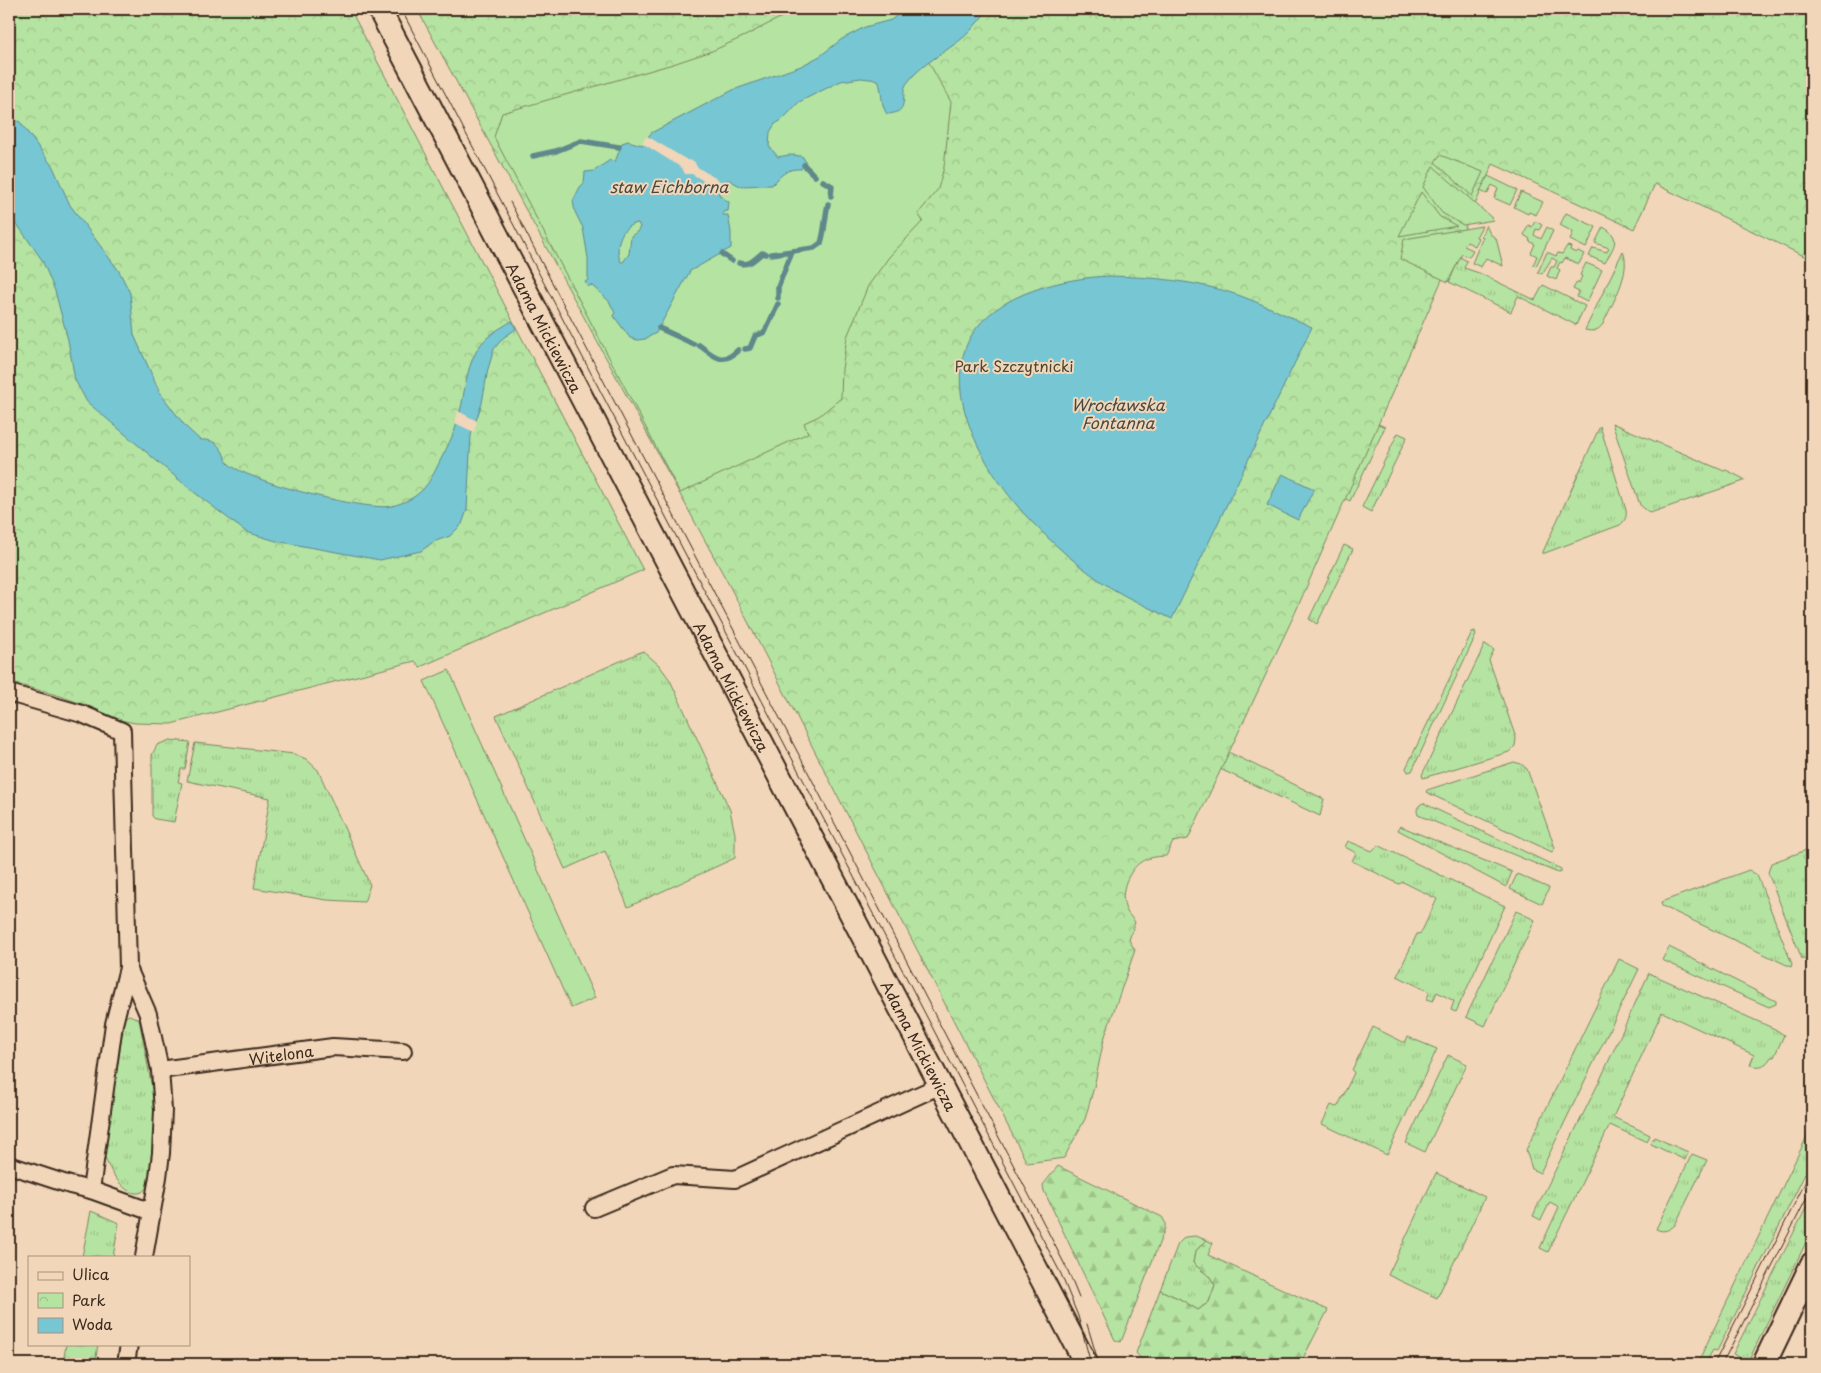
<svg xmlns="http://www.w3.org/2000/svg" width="1821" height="1373" font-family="'Playpen Sans',sans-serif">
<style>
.grass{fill:url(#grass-tufts);stroke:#788660}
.forest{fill:url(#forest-firs);stroke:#788660}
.park{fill:url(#park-crowns);stroke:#788660}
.garden{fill:#b5e3a1;stroke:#788660}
.water{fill:#77c6d3;stroke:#5f888b;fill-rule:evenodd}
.pier{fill:#f2d6b9}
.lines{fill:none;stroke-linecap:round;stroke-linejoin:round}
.stream{stroke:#5f888b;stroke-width:5.5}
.street-casing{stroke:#3b2a1e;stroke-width:20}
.secondary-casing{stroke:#3b2a1e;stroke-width:26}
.street{stroke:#f2d6b9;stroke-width:16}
.secondary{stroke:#f2d6b9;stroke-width:22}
.tram{stroke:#3b2a1e;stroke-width:1}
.labels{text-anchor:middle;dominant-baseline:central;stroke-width:4;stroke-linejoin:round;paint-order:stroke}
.street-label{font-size:15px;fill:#3b2a1e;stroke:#f2d6b9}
.park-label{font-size:15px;fill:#4d4632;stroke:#f2d6b9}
.water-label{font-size:16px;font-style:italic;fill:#474942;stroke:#f2d6b9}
</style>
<defs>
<pattern id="grass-tufts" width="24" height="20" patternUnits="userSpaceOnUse" patternTransform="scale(1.25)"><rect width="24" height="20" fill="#b5e3a1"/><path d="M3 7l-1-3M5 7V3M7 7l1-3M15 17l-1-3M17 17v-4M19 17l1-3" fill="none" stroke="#9dc38a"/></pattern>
<pattern id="forest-firs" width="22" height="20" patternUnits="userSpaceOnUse" patternTransform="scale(1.25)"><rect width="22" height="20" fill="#b5e3a1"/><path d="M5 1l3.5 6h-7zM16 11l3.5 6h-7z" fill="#9dc38a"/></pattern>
<pattern id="park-crowns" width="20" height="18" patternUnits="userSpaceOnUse" patternTransform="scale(1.25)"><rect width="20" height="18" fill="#b5e3a1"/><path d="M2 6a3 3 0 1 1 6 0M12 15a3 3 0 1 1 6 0" fill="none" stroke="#9dc38a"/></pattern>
</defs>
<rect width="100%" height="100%" fill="#f2d6b9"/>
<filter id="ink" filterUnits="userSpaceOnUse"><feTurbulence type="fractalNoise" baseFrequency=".02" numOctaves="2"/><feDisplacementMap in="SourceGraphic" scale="10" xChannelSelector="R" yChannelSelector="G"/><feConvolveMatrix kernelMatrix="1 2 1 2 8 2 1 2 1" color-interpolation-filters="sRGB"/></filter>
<g filter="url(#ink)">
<!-- grass -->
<g class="grass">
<path d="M1623,251C1632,273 1612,303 1603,324C1598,331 1593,332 1585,330Z"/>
<polygon points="1460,257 1467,261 1464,268 1479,273 1535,300 1543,285 1585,306 1576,325 1518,296 1511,312 1449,282"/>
<polygon points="1367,419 1385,427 1350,501 1332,492"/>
<polygon points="1612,423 1724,471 1726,470 1744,479 1744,481 1650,513 1640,505"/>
<path d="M1600,426L1626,510C1627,517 1625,521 1620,525L1542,554Z"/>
<polygon points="1398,433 1407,437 1371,512 1362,507"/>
<polygon points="1344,545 1353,549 1317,624 1309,619"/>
<polygon points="1475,631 1476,635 1412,771 1408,772 1406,768 1472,632"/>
<polygon points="1485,644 1494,650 1489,660 1516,738 1515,746 1509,752 1423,778 1422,775"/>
<polygon points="643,651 659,665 670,680 730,810 735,834 735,858 628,907 605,851 565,869 496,716"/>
<polygon points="170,740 190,742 185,769 181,769 178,782 182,783 174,822 155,819 152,816 152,755 157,745"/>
<polygon points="195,743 294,754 306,759 318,770 370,885 364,902 327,900 254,888 270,798 187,781"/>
<polygon points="1216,746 1324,799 1320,816 1220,769"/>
<polygon points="1514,762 1521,764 1527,769 1555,848 1552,852 1426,792 1427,790"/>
<path d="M1423,803L1561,869V872L1558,873L1418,815C1416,809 1417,806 1423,803Z"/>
<polygon points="1400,826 1512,872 1506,887 1398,830"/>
<polygon points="1348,841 1372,851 1378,845 1505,906 1456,1012 1451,1010 1454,1001 1437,992 1433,1001 1426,999 1429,994 1428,991 1397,976 1417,934 1421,933 1437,899 1403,882 1399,884 1352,861 1356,853 1345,847"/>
<polygon points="1812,848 1812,946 1806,960 1802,959 1800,954 1768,873 1771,863"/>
<polygon points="1749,870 1757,875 1792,964 1791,967 1662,906 1661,902"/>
<polygon points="1517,874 1549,888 1542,904 1510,889"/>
<polygon points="1516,911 1535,920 1485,1026 1466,1017"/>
<polygon points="1669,947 1776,1001 1776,1004 1769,1007 1662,960"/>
<polygon points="1619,959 1639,969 1540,1173 1532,1169 1526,1150"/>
<path d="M1649,973L1775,1029L1784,1035L1774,1057H1771C1766,1066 1760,1068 1750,1065L1754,1055L1662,1012L1613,1117L1650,1135L1647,1142L1610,1125L1548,1252L1540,1248L1559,1207L1550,1202L1541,1220L1533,1216L1537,1207L1600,1080Z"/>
<path d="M129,1015L139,1019L153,1093L154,1129L149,1182C146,1189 143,1194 135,1193C121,1192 103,1161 103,1148C104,1132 110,1115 112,1099C117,1072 121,1045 124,1018Z"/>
<polygon points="1373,1027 1403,1042 1405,1042 1408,1037 1437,1049 1387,1155 1322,1124 1331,1105 1336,1107 1338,1106 1354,1073 1352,1070"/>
<polygon points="1448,1055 1467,1064 1425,1152 1406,1143"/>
<polygon points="1812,1126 1812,1160 1717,1351 1713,1350 1705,1364 1697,1364"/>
<polygon points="1654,1137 1688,1152 1685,1160 1651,1144"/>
<path d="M1692,1154L1707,1160L1675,1225C1669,1230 1664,1233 1656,1229Z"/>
<polygon points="1436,1173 1485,1197 1437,1298 1388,1275"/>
<polygon points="1812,1196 1812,1230 1747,1364 1737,1364 1740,1358 1733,1354"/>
<polygon points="91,1211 119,1223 113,1257 82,1257"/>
<polygon points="1196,1236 1206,1240 1195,1252 1193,1263 1210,1277 1215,1285 1209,1302 1198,1310 1180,1299 1160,1290 1178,1244 1185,1237"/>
<polygon points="66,1344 98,1344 95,1364 63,1364"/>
</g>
<!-- forest -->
<g class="forest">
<polygon points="1058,1166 1162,1217 1165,1222 1165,1228 1121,1342 1115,1340 1044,1191 1043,1185"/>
<polygon points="1206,1240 1213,1243 1208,1255 1328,1310 1300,1364 1151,1364 1143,1361 1136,1353 1160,1290 1180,1299 1198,1310 1209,1302 1215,1285 1210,1277 1193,1263 1195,1252"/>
</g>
<!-- park -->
<g class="park">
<polygon points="9,9 350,9 643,570 420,667 415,661 171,724 135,723 115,719 96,709 60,696 9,682"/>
<path d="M417,9H1812V260L1655,184L1634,229L1493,164L1295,613L1188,839L1173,842L1166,856C1144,857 1135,862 1126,882C1123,891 1122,900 1126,910C1128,914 1132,918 1135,922L1129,940L1135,950L1104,1039L1094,1087L1085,1119L1064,1158L1027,1163L728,583Z"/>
</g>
<!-- garden -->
<g class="garden">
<polygon points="797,9 899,9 951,102 944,167 938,189 918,214 923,221 889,257 868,286 847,337 842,369 841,398 819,416 804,423 808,433 680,493 494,137 502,113 673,64 712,51 745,36"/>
<polygon points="1440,155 1483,172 1472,196 1435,162"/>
<polygon points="1433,166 1494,220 1463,225 1442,213 1423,187"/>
<polygon points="1488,176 1517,190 1510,205 1494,198 1498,189 1492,185 1487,194 1480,191"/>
<polygon points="1421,192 1440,217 1457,226 1399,236"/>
<polygon points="1521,192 1543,202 1536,215 1529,212 1528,214 1514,207"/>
<polygon points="1566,213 1596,227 1586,248 1570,240 1573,232 1560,225"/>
<polygon points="1535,221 1542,225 1539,230 1536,229 1534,235 1541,239 1547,227 1553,231 1536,266 1533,265 1537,256 1531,253 1535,244 1529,241 1530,239 1524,235 1528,225 1532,227"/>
<polygon points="1486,225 1490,234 1496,238 1503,266 1486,258 1481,267 1472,263 1483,237 1481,236"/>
<polygon points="1482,226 1476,237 1479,238 1475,246 1467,242 1464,246 1473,250 1469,257 1462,254 1448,282 1400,259 1404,239"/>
<path d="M1603,227C1623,238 1613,247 1605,263L1589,256L1593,248L1607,252L1609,248L1595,243Z"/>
<polygon points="1567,246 1571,247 1570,250 1576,253 1578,251 1584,254 1579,264 1565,258 1562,263 1560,262 1557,268 1560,270 1556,280 1547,276 1551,267 1554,267 1557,261 1552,258 1542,274 1538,272 1547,252 1556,256 1558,253 1562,254"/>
<polygon points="1586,263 1602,270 1587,302 1577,297 1579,292 1573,289 1577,282 1579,283 1582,276 1580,275"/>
<polygon points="449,670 595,998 571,1008 424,681"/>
</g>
<!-- water -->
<g class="water">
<path d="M905,9H990C980,17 974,29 964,37C945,53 922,63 907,83C899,94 912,113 887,114C880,104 883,92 878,80L861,78L841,81L799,102L782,120L775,124L770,132L769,146L778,157C788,155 794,154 803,157L806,163L801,169C786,168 782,175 772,185L740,186L729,180L722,182L717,189L720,196L729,202L728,211L723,212V215H728L731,232V248L690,271L656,333L645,339L638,340L630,338L613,315L615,313L609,301L591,285L588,287L585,282L588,280V258L583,228L575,212L573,201L580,187L584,183L585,172L594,171L610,160L615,162L622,143L628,141L642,145L651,133L733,90L801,66L820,56L842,39L865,27L891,20ZM638,223L640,227L637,232L631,236L629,254L623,262H621C614,248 620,225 638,223Z"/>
<path d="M9,117L20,122L53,167L70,205L119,271L130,293L134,335L160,393L186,427L200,440C213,439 220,444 225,457C226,458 227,463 228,463C245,481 369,512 392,506C418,499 427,488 438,465C445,451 453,437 457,423C465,399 464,372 477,350C485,336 499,329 512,321L516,329L503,338L494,349L488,369L482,403L471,435L467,510L462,524L450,536L433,542L421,551L380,560L276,541L246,532L190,489L87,402L75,380L68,340L55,291L42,260L19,227L9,220Z"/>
<path d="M1109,276C1153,277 1197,281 1238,295C1263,304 1288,316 1312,327L1172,619C1152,609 1131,600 1111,588C1081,569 1052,543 1027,517C988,474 938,395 971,336C996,293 1064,278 1109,276Z"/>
<polygon points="1282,474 1314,489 1298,520 1267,505"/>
</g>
<!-- pier -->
<g class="pier">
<polygon points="647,136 687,160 694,161 697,167 725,184 720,191 692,174 685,174 682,168 642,143"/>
<polygon points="458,411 477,421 474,432 455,423"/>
</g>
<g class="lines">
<!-- stream -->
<g class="stream">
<polyline points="533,156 556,151 581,141 619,147"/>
<polyline points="804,165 815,176"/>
<polyline points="823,181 832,186 831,196"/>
<polyline points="722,254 732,261"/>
<path d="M771,254L814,248L821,243C825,230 825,217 828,204"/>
<path d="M739,263C749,266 754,260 762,253L766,254"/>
<polyline points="778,298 778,287 792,251"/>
<polyline points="659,328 694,344"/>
<path d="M699,345C713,356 723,366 738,350"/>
<polyline points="745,349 750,348 755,336 765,332 778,304"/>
</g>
<defs>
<g id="street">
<polyline points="9,693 82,714 122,731 128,968 148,1014 160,1070 163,1110 161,1153 158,1177 144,1257"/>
<path id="s1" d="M160,1070L333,1047L403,1051"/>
<polyline points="9,1165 70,1185 91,1190 152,1212"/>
<polyline points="91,1190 114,1024 128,968"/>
<polyline points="594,1208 673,1175 735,1179 941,1085"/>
<polyline points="126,1364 129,1344"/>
</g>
<g id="secondary">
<path id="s2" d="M379,9L1086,1364"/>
<polyline points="1764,1364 1812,1264"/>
</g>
</defs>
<!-- street casing -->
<use href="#street" class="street-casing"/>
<!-- secondary casing -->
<use href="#secondary" class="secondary-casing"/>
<!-- street -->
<use href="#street" class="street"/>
<!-- secondary -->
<use href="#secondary" class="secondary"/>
<!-- tram -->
<g class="tram">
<polyline points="401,9 1061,1274 1078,1316 1091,1364"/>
<polyline points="510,202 1040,1216 1068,1271 1079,1298"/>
<polyline points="1087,1324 1099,1364"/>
<polyline points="1714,1364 1812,1169"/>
<polyline points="1722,1364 1812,1188"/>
</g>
</g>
</g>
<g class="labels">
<!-- street labels -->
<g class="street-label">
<text stroke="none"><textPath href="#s2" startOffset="359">Adama Mickiewicza</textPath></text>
<text stroke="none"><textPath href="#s2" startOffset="764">Adama Mickiewicza</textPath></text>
<text stroke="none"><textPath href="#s2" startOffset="1169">Adama Mickiewicza</textPath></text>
<text stroke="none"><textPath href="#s1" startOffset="122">Witelona</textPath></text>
</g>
<!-- park labels -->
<g class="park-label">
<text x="1014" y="365">Park Szczytnicki</text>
</g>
<!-- water labels -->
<g class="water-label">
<text x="669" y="186">staw Eichborna</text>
<text x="1118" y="404">Wrocławska<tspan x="1118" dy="18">Fontanna</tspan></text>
</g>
</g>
<!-- margin -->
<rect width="1821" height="1373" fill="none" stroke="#f2d6b9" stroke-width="30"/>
<rect x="15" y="15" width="1791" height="1343" fill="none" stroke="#3b2a1e" stroke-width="2" filter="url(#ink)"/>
<!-- legend -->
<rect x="28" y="1256" width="162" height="90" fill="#f2d6b9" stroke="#a9917b"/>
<rect x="38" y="1272" width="25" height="8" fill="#f2d6b9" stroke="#a9917b"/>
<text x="72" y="1280" font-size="15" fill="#3b2a1e">Ulica</text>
<rect x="38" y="1293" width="25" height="15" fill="url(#park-crowns)" stroke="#a9917b"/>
<text x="72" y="1306" font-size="15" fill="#3b2a1e">Park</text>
<rect x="38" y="1318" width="25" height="15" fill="#77c6d3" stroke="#a9917b"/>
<text x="72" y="1330" font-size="15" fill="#3b2a1e">Woda</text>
</svg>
